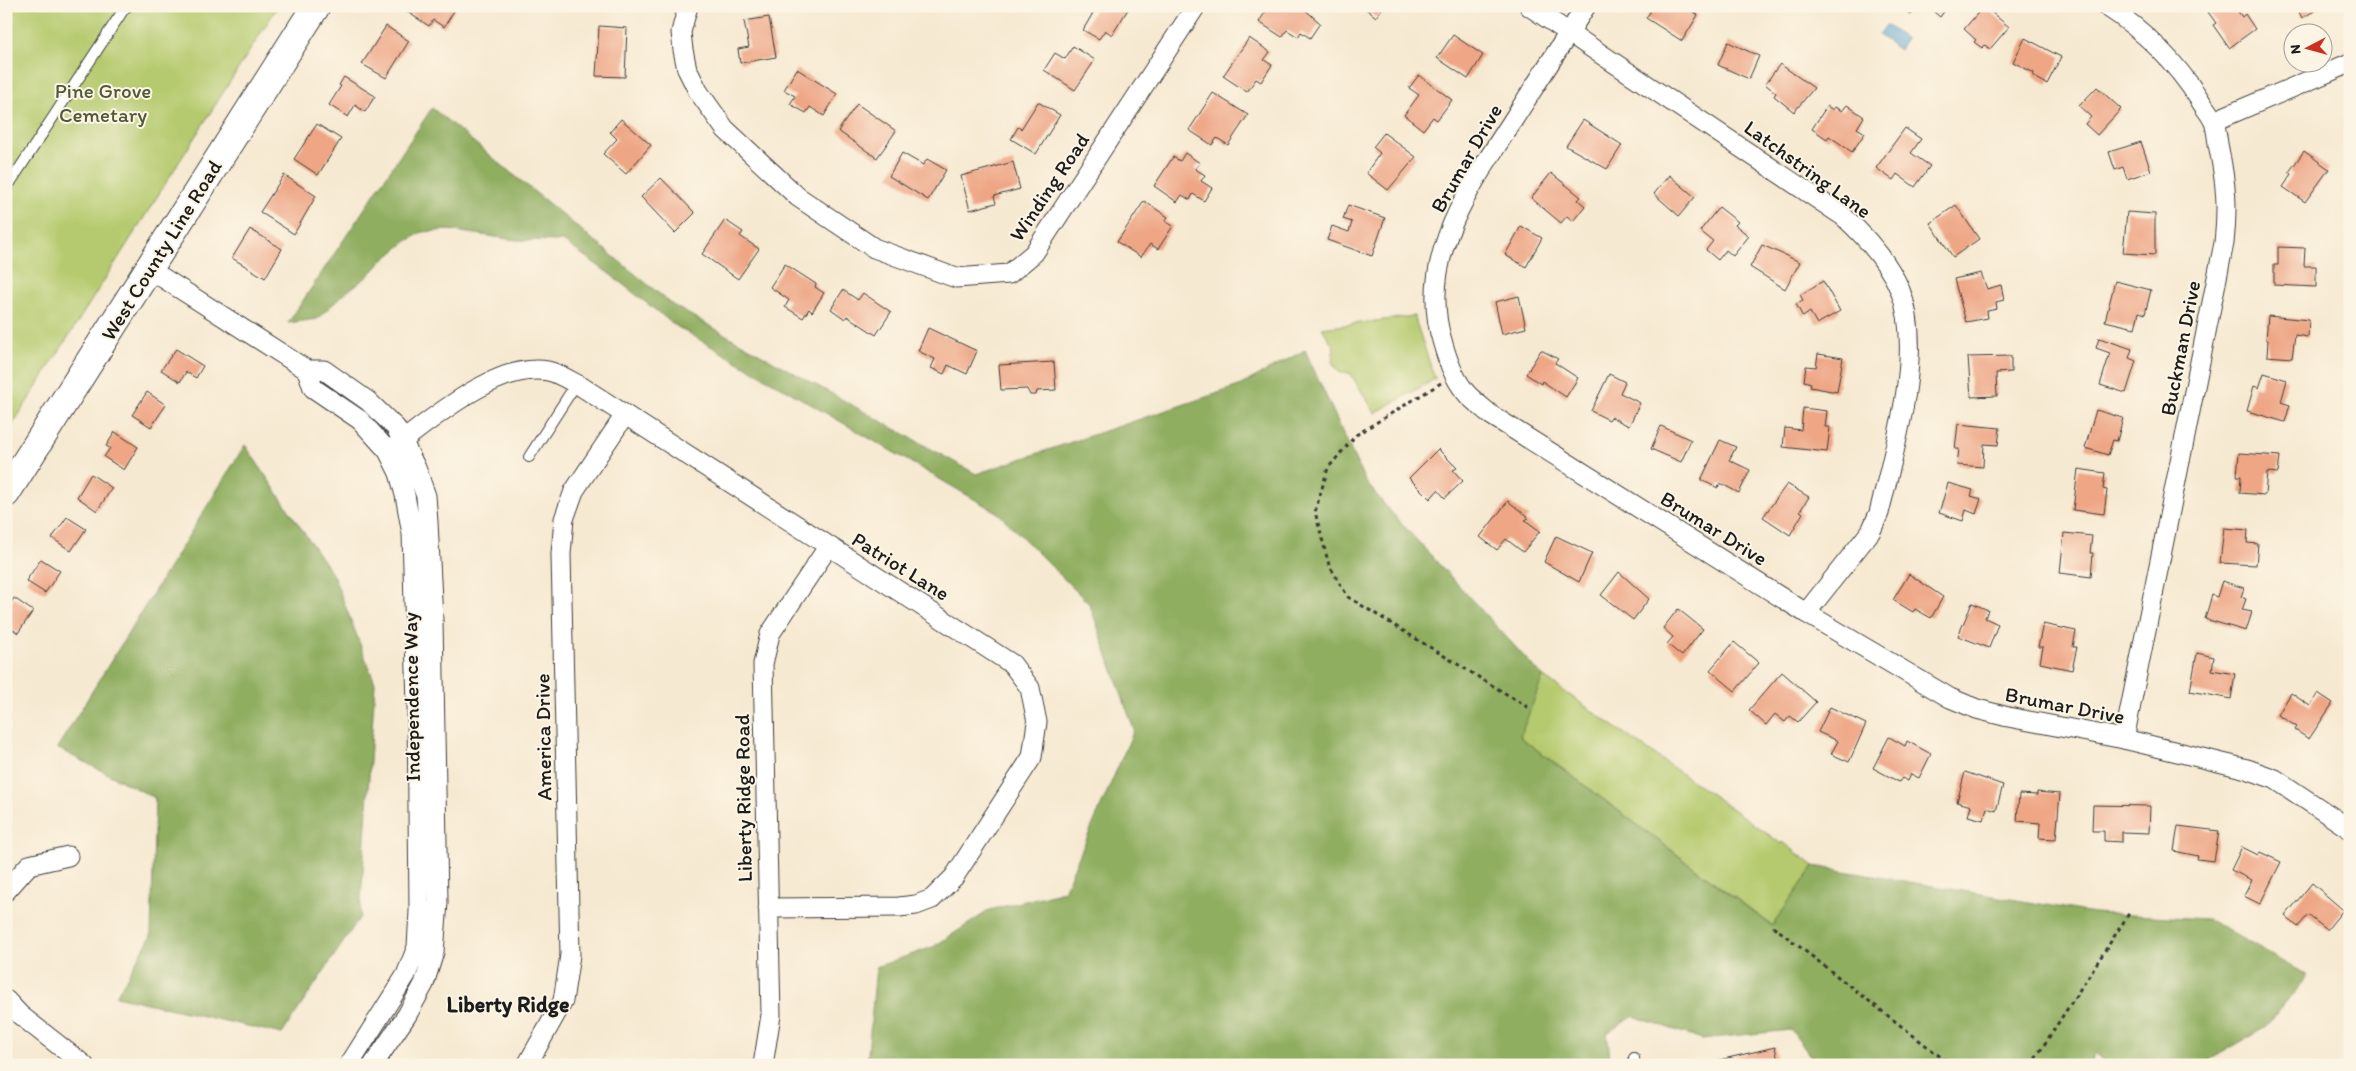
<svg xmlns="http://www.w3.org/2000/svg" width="2356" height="1071" font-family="Itim,sans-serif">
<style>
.green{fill:#b5ca6e;stroke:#687345}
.forest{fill:#90ae61;stroke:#56653e}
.water{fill:#5ba4d2;stroke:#3c6077}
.building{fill:#eea685}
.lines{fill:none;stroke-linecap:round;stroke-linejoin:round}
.lane-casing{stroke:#3d3b37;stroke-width:12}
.street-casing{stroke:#3d3b37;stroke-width:21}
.primary-casing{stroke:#3d3b37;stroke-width:30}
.path{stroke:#3d3b37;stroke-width:3;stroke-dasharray:4 4;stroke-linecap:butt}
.lane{stroke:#fff;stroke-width:10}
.street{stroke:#fff;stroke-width:19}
.primary{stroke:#fff;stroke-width:28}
.labels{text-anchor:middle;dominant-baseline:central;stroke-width:4;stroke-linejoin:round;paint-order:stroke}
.park-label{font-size:21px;fill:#525939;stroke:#fcf5e5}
.street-label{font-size:21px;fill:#1c1c1c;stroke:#fcf5e5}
.neighbourhood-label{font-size:22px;font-weight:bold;fill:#1c1c1c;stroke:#fcf5e5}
</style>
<rect width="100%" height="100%" fill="#fcf5e5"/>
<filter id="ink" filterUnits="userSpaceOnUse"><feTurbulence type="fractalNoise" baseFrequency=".02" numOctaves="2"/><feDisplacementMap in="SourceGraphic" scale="10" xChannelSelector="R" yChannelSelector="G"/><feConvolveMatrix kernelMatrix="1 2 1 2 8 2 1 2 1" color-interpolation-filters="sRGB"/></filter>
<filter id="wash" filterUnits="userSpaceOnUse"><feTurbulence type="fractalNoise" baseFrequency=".0096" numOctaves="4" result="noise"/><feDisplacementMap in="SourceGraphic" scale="20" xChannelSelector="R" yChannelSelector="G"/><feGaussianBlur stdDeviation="1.12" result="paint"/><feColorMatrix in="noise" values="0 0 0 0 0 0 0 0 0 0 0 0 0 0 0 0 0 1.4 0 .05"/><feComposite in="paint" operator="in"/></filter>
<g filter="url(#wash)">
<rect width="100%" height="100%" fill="#f6e9d1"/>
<!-- green -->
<g class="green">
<polygon points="6,6 278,6 6,435"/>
<polygon points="1414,316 1435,379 1375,413 1350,373 1340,373 1332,362 1334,347 1322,328"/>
<polygon points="1541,675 1782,844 1783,842 1814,866 1773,926 1520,737"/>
</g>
<!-- forest -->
<g class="forest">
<polygon points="432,108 674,306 976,474 1239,386 1305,350 1365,481 1390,511 1543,677 1520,737 1772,926 1814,866 2094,913 2207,919 2308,976 2266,1027 2206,1062 2206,1065 2109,1065 2095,1053 2091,1065 1817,1065 1791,1030 1702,1039 1633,1016 1607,1033 1611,1065 867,1065 876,967 933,947 990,910 1064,891 1134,730 1090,605 998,513 676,326 607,272 563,241 516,240 448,230 422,232 404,243 382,261 368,276 345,293 317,319 288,323"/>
<polygon points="245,445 334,577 375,683 360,917 282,1034 116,996 151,936 155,798 57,748"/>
</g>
<!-- water -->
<polygon class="water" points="1886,25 1906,39 1899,50 1879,35"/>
<g id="blocks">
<!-- building -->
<g class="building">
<polygon points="398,6 457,6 444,27 433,20 429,26"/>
<polygon points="1097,6 1130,6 1112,35 1105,30 1099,39 1083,30"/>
<polygon points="1269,6 1301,6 1320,23 1310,38 1301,32 1298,37 1287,30 1282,37 1259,22"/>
<polygon points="1362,6 1384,6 1376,17"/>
<polygon points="1654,6 1685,6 1698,15 1682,41 1646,18"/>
<polygon points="1900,6 1919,6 1911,15"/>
<polygon points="1927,6 1948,6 1940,17"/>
<polygon points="1984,6 2009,27 1990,49 1985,45 1982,48 1974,42 1976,40 1964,29"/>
<polygon points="2216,6 2234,6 2242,17 2245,14 2255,29 2229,48 2213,25 2216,23 2208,12"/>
<polygon points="2296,6 2323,6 2302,18"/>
<polygon points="769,17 776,57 740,63 738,49 749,47 744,21"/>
<polygon points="386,26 409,41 386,78 362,64"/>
<polygon points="599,26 627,28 625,77 596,76"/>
<polygon points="1453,35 1483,55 1468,79 1437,58"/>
<polygon points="1249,38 1270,52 1264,60 1272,65 1261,82 1256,79 1247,92 1223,76"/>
<polygon points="2025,38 2061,57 2047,84 2033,76 2034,73 2013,62"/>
<polygon points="1728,42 1759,56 1749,79 1718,65"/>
<polygon points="1073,46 1095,60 1075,90 1044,70 1055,53 1065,59"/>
<polygon points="1780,64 1814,88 1794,112 1774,96 1776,93 1765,84"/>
<polygon points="797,69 837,94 824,116 810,107 806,113 790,104 795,96 784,90"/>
<polygon points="1419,75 1452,100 1437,120 1433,117 1423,130 1404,115 1419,95 1409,88"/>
<polygon points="344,77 375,96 365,112 355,105 348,117 329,105 341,86 339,85"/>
<polygon points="2097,87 2121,109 2097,135 2085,124 2091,117 2079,106"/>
<polygon points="1213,93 1248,115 1228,145 1217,138 1212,145 1189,130"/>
<polygon points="1038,102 1060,115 1036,154 1011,139 1018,127 1021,129"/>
<polygon points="857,104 896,131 877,158 838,131"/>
<polygon points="1847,105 1864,117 1857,128 1865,133 1852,152 1829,136 1827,139 1812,129 1827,106 1833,110 1835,107 1842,111"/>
<polygon points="621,119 651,145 626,174 603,154 617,139 610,132"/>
<polygon points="1583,120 1622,145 1607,169 1566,146"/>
<polygon points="317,124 341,139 318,175 294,159"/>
<polygon points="1905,128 1921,139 1911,153 1930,166 1915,187 1897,174 1893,180 1876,168"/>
<polygon points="1384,133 1416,157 1388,190 1366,173 1380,153 1373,147"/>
<polygon points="2141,142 2151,171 2127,179 2123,167 2115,170 2109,152"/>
<polygon points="2304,151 2329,169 2305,202 2283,187 2292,174 2289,172"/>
<polygon points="902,153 923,165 927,159 946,170 928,200 889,176"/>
<polygon points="1185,153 1200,163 1195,169 1205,175 1201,181 1212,188 1204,201 1193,194 1190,200 1182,195 1177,202 1154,186 1173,157 1180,161"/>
<polygon points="1013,162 1020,189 994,196 996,203 970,210 961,176"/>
<polygon points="1551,173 1581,197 1578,200 1585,206 1573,221 1567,216 1561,223 1531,198"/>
<polygon points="284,175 316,196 294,234 260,212"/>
<polygon points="1669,175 1695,197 1679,216 1654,194"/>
<polygon points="661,178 695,213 675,233 641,197"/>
<polygon points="1144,201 1168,217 1165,221 1173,226 1158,249 1150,244 1141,257 1117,242"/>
<polygon points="1348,205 1385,218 1372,256 1327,240 1332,226 1349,232 1352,222 1343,219"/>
<polygon points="1956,205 1979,239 1953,257 1930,223"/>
<polygon points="1719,207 1738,222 1735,225 1749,236 1733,256 1726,250 1718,260 1706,250 1713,241 1700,231"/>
<polygon points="2127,212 2155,214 2155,255 2123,253"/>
<polygon points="725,220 743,232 740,236 759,249 738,279 702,254"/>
<polygon points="1521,226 1542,238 1526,267 1505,255"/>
<polygon points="250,229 282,249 265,278 232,258"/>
<polygon points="1762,245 1800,262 1785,289 1750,267"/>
<polygon points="2278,247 2305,248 2304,266 2316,266 2316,287 2274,285 2274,265 2278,265"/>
<polygon points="785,264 816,284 815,287 824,293 812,312 809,309 803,318 785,307 789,300 770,287"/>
<polygon points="1981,273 1987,289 2001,285 2004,300 1996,302 1997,309 1987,311 1988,318 1966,322 1954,279"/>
<polygon points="1823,281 1840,311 1817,324 1810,312 1803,317 1796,304 1803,300 1800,295"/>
<polygon points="2115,281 2151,290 2145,314 2139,312 2135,328 2105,321"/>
<polygon points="843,290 858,300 863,293 891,312 876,335 847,316 845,319 831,309"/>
<polygon points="1519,296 1526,328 1502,334 1495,302"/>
<polygon points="2268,316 2309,320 2308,337 2295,335 2292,358 2267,356 2268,340 2266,340"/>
<polygon points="928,328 977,351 967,374 948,365 944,374 931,368 935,359 918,351"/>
<polygon points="2099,338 2132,349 2129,358 2136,361 2126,393 2100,385 2110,353 2096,348"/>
<polygon points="176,349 203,366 196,378 186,372 180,382 161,370"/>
<polygon points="1541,350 1558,359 1555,363 1578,378 1566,397 1542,381 1541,384 1526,374"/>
<polygon points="1818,354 1843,358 1837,392 1810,387 1811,383 1804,381 1806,366 1816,367"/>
<polygon points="2011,356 2011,372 1996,373 1997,396 1971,397 1968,357"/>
<polygon points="1054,362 1056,390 1037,391 1036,395 1030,395 1027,389 1001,390 999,365"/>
<polygon points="2264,373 2287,380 2281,402 2290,405 2285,422 2247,411 2254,386 2259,388"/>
<polygon points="1609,374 1625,382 1620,393 1640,403 1629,426 1611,417 1609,420 1591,411"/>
<polygon points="147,392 166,405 151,427 132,415"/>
<polygon points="1803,408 1827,411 1825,427 1830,427 1827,452 1783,447 1785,428 1801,430"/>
<polygon points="2096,410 2123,418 2117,441 2113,440 2108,455 2085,448"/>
<polygon points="1958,424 2000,428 1998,445 1984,444 1983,467 1957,465 1959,449 1955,449"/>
<polygon points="1661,426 1691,440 1681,462 1651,449"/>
<polygon points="115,432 138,447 124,470 104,457 110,448 106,446"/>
<polygon points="1720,440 1736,447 1729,460 1750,470 1739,493 1720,483 1718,488 1701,480"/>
<polygon points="1438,449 1457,468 1453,470 1463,481 1445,498 1438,490 1430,499 1409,478"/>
<polygon points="2239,453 2280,456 2278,473 2267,472 2265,495 2240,493 2241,476 2237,476"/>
<polygon points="2078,469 2105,473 2103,489 2107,490 2104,514 2073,510"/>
<polygon points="91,474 112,488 97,511 77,497"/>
<polygon points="1948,483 1973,490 1971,496 1981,499 1976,514 1966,510 1963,521 1939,513"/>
<polygon points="1787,484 1809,497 1800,511 1803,513 1790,535 1763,517"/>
<polygon points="1508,501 1529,518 1525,520 1540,531 1523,552 1506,539 1497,550 1480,537"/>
<polygon points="67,517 86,529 71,551 52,538"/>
<polygon points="2224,528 2248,530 2247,543 2258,544 2256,565 2220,563"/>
<polygon points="2064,533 2092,536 2090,553 2093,553 2091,577 2060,573"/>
<polygon points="1556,536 1592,553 1579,582 1544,562"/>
<polygon points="41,559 60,571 45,593 26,581"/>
<polygon points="1619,572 1649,599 1633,620 1601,595"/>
<polygon points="1909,574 1943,597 1931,618 1915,609 1913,612 1893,600"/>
<polygon points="2222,581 2244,588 2241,597 2246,599 2242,610 2252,612 2246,631 2205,619 2212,595 2217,597"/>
<polygon points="14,598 33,611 18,633 6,625 6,610"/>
<polygon points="1972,603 1988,610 1985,618 1998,624 1989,648 1958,636"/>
<polygon points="1678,609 1703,629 1682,656 1667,644 1673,637 1663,628"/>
<polygon points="2043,624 2076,631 2073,647 2077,647 2072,670 2040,663 2043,647 2038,647"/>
<polygon points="1734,642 1759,663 1735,691 1710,670"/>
<polygon points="2197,653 2214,657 2212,670 2235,674 2231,699 2190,691"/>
<polygon points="1782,672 1816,702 1798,722 1790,716 1785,722 1775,714 1766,725 1749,710"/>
<polygon points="2291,693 2310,706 2318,693 2333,703 2309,739 2295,730 2297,727 2278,715"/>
<polygon points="1830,707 1866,724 1849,762 1831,754 1838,741 1818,732"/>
<polygon points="1889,737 1905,746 1907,741 1931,754 1919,778 1911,774 1908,781 1902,778 1899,782 1873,768"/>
<polygon points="1965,772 2003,785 1996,811 1987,808 1983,820 1968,816 1971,806 1957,802"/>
<polygon points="2037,792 2060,794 2056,839 2039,838 2040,823 2017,821 2019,794 2037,795"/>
<polygon points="2093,805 2150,806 2149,833 2122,832 2122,842 2104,841 2104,831 2092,831"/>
<polygon points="2178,826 2219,831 2214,861 2197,859 2198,856 2174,851"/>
<polygon points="2242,847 2258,855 2260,852 2281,862 2260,904 2244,896 2252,880 2231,870"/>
<polygon points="2312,883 2343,910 2327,930 2308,915 2298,927 2285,916"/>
<polygon points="1775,1047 1779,1065 1702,1065 1702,1064"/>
</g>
</g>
</g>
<g filter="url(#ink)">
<use href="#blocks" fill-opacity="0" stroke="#3d3b37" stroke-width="1"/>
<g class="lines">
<defs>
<g id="lane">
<polyline points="6,189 124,9 128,6"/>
<polyline points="529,457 576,384"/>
<polyline points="1634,1058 1635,1065"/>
</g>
<g id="street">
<polyline points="688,6 681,32 683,50 687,69 698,91 725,129 798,197 874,248 956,278 1009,274 1034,253 1196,6"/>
<path d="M1529,6L1843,216C1866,237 1888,261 1900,290C1925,352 1894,450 1879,513L1871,531L1806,613"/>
<path d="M1586,6C1560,47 1534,87 1508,128C1466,193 1417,263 1443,344C1448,362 1455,381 1468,395C1475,402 1483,408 1491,415L1806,613L1950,698L1977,709L2008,717L2124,739L2247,769L2275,779L2350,829"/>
<path d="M2106,6C2145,31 2175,61 2200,100C2204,107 2211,115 2214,122C2217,131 2217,140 2219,149C2226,184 2228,207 2224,243L2124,739"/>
<polyline points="2214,121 2350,63"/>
<polyline points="149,269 307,370"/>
<path d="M393,448C431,420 498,361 548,371C559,373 572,382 582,387L1012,664L1030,688L1037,722L1032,757L954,877L932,899L916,905L899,907L768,908"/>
<polyline points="6,891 29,865 68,856"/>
<polyline points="6,1000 20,1015 84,1065"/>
<polyline points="349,1065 406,975 417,947 419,911 417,704 412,534 405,495 399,473 388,451 360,420 313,388 307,370 324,370 368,401 396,428 416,468 426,496 428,522 433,620 438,902 434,952 424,984 407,1015 373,1065"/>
<polyline points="527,1065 563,1001 570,955 561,554 564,519 574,491 625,415"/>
<polyline points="763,1065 771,1015 763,664 770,634 828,547"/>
</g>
<polyline id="primary" points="6,493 316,6"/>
</defs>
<!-- lane casing -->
<use href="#lane" class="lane-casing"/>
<!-- street casing -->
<use href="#street" class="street-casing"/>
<!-- primary casing -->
<use href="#primary" class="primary-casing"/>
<!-- path -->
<g class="path">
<polyline points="1441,383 1356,435 1328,468 1315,512 1329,565 1348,597 1529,708"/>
<polyline points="1773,926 1951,1065"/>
<polyline points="2031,1065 2130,912"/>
</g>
<!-- lane -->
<use href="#lane" class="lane"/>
<!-- street -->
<use href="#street" class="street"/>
<!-- primary -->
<use href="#primary" class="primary"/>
</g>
</g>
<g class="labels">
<!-- park labels -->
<g class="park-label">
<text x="103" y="90">Pine Grove<tspan x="103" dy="24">Cemetary</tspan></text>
</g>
<!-- street labels -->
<g class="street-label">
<text transform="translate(1466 158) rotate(-60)">Brumar Drive</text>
<text transform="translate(1808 169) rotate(36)">Latchstring Lane</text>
<text transform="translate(1049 187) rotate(-56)">Winding Road</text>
<text transform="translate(161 250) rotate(-58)">West County Line Road</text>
<text transform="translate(2180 348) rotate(-79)">Buckman Drive</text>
<text transform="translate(1714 528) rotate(32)">Brumar Drive</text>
<text transform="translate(901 566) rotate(32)">Patriot Lane</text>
<text transform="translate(411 697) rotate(-91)">Independence Way</text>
<text transform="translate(2065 705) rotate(11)">Brumar Drive</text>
<text transform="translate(543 737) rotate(-91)">America Drive</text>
<text transform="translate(743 798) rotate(-91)">Liberty Ridge Road</text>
</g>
<!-- neighbourhood labels -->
<g class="neighbourhood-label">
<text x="508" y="1004">Liberty Ridge</text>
</g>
</g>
<!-- margin -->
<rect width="2356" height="1071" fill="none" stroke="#fcf5e5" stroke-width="25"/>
<!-- north arrow -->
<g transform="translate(2308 48) rotate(264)"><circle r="24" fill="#fcf5e5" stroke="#a29e95"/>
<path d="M0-4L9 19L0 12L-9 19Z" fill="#c8321e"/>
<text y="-8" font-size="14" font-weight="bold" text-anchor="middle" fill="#1c1c1c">N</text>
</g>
</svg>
